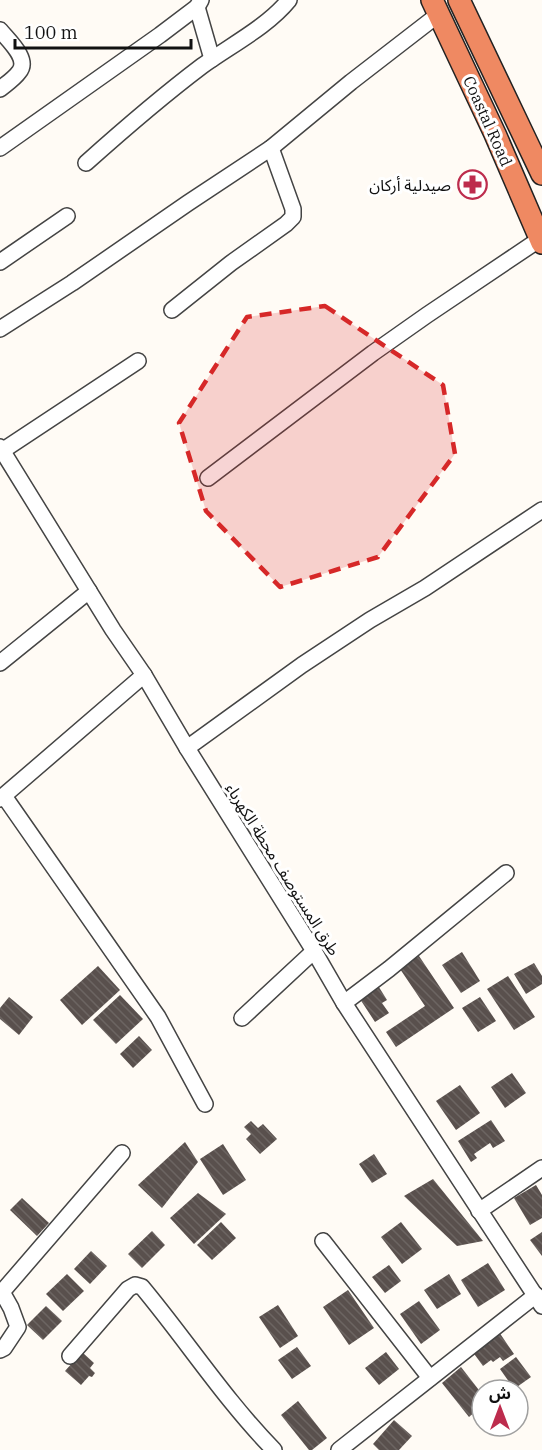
<svg xmlns="http://www.w3.org/2000/svg" width="542" height="1450" font-family="'IBM Plex Serif','Noto Sans Arabic',serif">
<style>
.building{fill:url(#building-back-hatch)}
.lines{fill:none;stroke-linecap:round;stroke-linejoin:round}
.minor-casing{stroke:#444;stroke-width:18}
.highway-casing{stroke:#222;stroke-width:24}
.minor{stroke:#fff;stroke-width:15}
.highway{stroke:#ef8962;stroke-width:21}
.marked{fill:#d62828;fill-opacity:0.2;stroke:#d62828;stroke-width:4.5;stroke-dasharray:12 8;stroke-linejoin:round}
.labels{text-anchor:middle;dominant-baseline:central;stroke-width:6;stroke-linejoin:round;paint-order:stroke}
.street-label{font-size:16px;fill:#111;stroke:#fff}
.poi-label{font-size:16px;fill:#111;stroke:#fff;text-anchor:end}
</style>
<defs>
<pattern id="building-back-hatch" width="6" height="6" patternUnits="userSpaceOnUse" patternTransform="scale(1.5)"><rect width="6" height="6" fill="#59504d"/><path d="M-1 5l2 2M0 0l6 6M5-1l2 2" fill="none" stroke="#6c6562"/></pattern>
</defs>
<rect width="100%" height="100%" fill="#fffbf5"/>
<!-- building -->
<g class="building">
<polygon points="462,952 480,981 461,993 442,965"/>
<polygon points="417,953 454,1008 396,1047 386,1032 425,1006 398,966"/>
<polygon points="534,963 542,976 542,984 526,994 514,974"/>
<polygon points="98,966 120,990 82,1025 60,1000"/>
<polygon points="508,976 535,1017 514,1030 487,989"/>
<polygon points="377,984 387,1000 382,1003 389,1013 375,1022 358,996"/>
<polygon points="120,995 143,1019 116,1044 93,1020"/>
<polygon points="9,997 33,1017 19,1035 0,1019 0,1008"/>
<polygon points="480,997 496,1021 478,1032 462,1008"/>
<polygon points="139,1036 152,1050 133,1068 120,1054"/>
<polygon points="512,1073 526,1093 505,1108 491,1087"/>
<polygon points="460,1085 480,1113 456,1130 436,1101"/>
<polygon points="491,1120 505,1141 493,1148 490,1143 474,1154 477,1158 471,1162 458,1141"/>
<polygon points="251,1121 258,1128 263,1124 277,1139 260,1154 246,1139 251,1134 244,1127"/>
<polygon points="185,1142 198,1162 162,1208 138,1185"/>
<polygon points="223,1144 246,1180 223,1195 200,1159"/>
<polygon points="374,1154 387,1174 372,1183 359,1164"/>
<polygon points="433,1179 483,1241 457,1246 404,1196"/>
<polygon points="536,1185 542,1195 542,1218 530,1225 514,1198"/>
<polygon points="198,1193 226,1214 194,1244 170,1218"/>
<polygon points="22,1198 49,1223 37,1236 10,1210"/>
<polygon points="221,1222 236,1238 212,1260 197,1245"/>
<polygon points="401,1222 422,1249 402,1264 381,1237"/>
<polygon points="152,1231 165,1245 142,1268 128,1254"/>
<polygon points="542,1232 542,1256 530,1240"/>
<polygon points="91,1251 107,1266 90,1284 74,1269"/>
<polygon points="488,1263 505,1290 478,1307 461,1280"/>
<polygon points="389,1265 401,1281 385,1293 372,1277"/>
<polygon points="67,1274 84,1291 63,1311 46,1294"/>
<polygon points="449,1274 461,1294 437,1309 424,1290"/>
<polygon points="348,1290 374,1328 349,1345 323,1307"/>
<polygon points="419,1301 440,1330 421,1344 400,1314"/>
<polygon points="278,1305 298,1336 280,1348 259,1317"/>
<polygon points="46,1306 62,1321 43,1340 27,1325"/>
<polygon points="499,1332 514,1354 503,1361 500,1357 493,1362 491,1360 483,1366 472,1351"/>
<polygon points="297,1347 311,1366 292,1379 278,1360"/>
<polygon points="82,1352 94,1363 90,1368 95,1373 92,1377 89,1376 81,1385 65,1371"/>
<polygon points="386,1352 399,1369 379,1385 365,1368"/>
<polygon points="516,1357 531,1377 514,1389 500,1369"/>
<polygon points="461,1367 482,1394 482,1406 469,1417 442,1383"/>
<polygon points="298,1401 327,1438 312,1450 309,1450 281,1415"/>
<polygon points="394,1420 412,1436 399,1450 379,1450 373,1444"/>
</g>
<g class="lines">
<defs>
<g id="minor">
<polyline points="197,7 212,59"/>
<path d="M0,30C8,40 30,59 19,72C14,79 6,84 0,89"/>
<polyline points="0,148 160,35 197,7 201,0"/>
<path d="M86,163C124,129 161,97 202,66C231,45 267,27 289,0"/>
<polyline points="0,262 67,216"/>
<polyline points="172,310 231,263 286,224 293,217 293,209 271,148"/>
<polyline points="0,329 72,283 188,203 271,148 351,82 439,14"/>
<polyline points="0,447 113,630 144,675 187,748 314,951 344,1003 542,1306"/>
<polyline points="2,451 138,361"/>
<polyline points="208,478 373,353 427,315 540,239"/>
<polyline points="0,663 89,591"/>
<polyline points="187,748 302,665 370,620 425,588 542,510"/>
<polyline points="4,796 158,1017 205,1104"/>
<polyline points="0,799 144,675"/>
<polyline points="344,1003 389,969 506,873"/>
<polyline points="242,1018 314,951"/>
<polyline points="479,1211 542,1168"/>
<polyline points="323,1241 430,1378"/>
<polyline points="0,1350 4,1348 18,1327 11,1308 2,1292 122,1153"/>
<path d="M70,1356L128,1289L135,1285L142,1287C187,1341 225,1400 274,1450"/>
<polyline points="339,1450 536,1295"/>
</g>
<g id="highway">
<polyline points="432,0 495,134 542,243"/>
<polyline points="459,0 542,174"/>
</g>
</defs>
<!-- minor casing -->
<use href="#minor" class="minor-casing"/>
<!-- highway casing -->
<use href="#highway" class="highway-casing"/>
<!-- minor -->
<use href="#minor" class="minor"/>
<!-- highway -->
<use href="#highway" class="highway"/>
</g>
<!-- marked area -->
<path class="marked" d="M325,306L443,385L455,454L378,557L280,587L206,511L179,423L247,317Z"/>
<!-- icons -->
<defs>
<symbol id="pharmacy-ring" viewBox="-11 -11 22 22"><circle r="9.5" fill="#fff" stroke="#bd2c4d" stroke-width="1.5"/><path d="M-2-6h4v4h4v4h-4v4h-4v-4h-4v-4h4Z" fill="#bd2c4d"/></symbol>
</defs>
<g fill-rule="evenodd">
<use href="#pharmacy-ring" x="456" y="168" width="33" height="33"/>
</g>
<g class="labels">
<!-- street labels -->
<g class="street-label">
<text transform="translate(488 121) rotate(66)">Coastal Road</text>
<text transform="translate(283 869) rotate(58)">طرق المستوصف محطة الكهرباء</text>
</g>
<!-- poi labels -->
<g class="poi-label">
<text x="451" y="185">صيدلية أركان</text>
</g>
</g>
<!-- north arrow -->
<g transform="translate(500 1408)"><circle r="28" fill="#ffffff" stroke="#a0a0a0" stroke-width="1.5"/>
<path d="M0-4.5L10 22L0 15L-10 22Z" fill="#bd2c4d"/>
<text y="-9" font-size="16" font-weight="bold" text-anchor="middle" fill="#111111">ش</text>
</g>
<!-- scale -->
<path d="M15 39v9h176v-9" fill="none" stroke="#111111" stroke-width="3"/>
<text x="24" y="39" font-size="18" fill="#111111" stroke="#ffffff" stroke-width="4.5" paint-order="stroke">100 m</text>
</svg>
